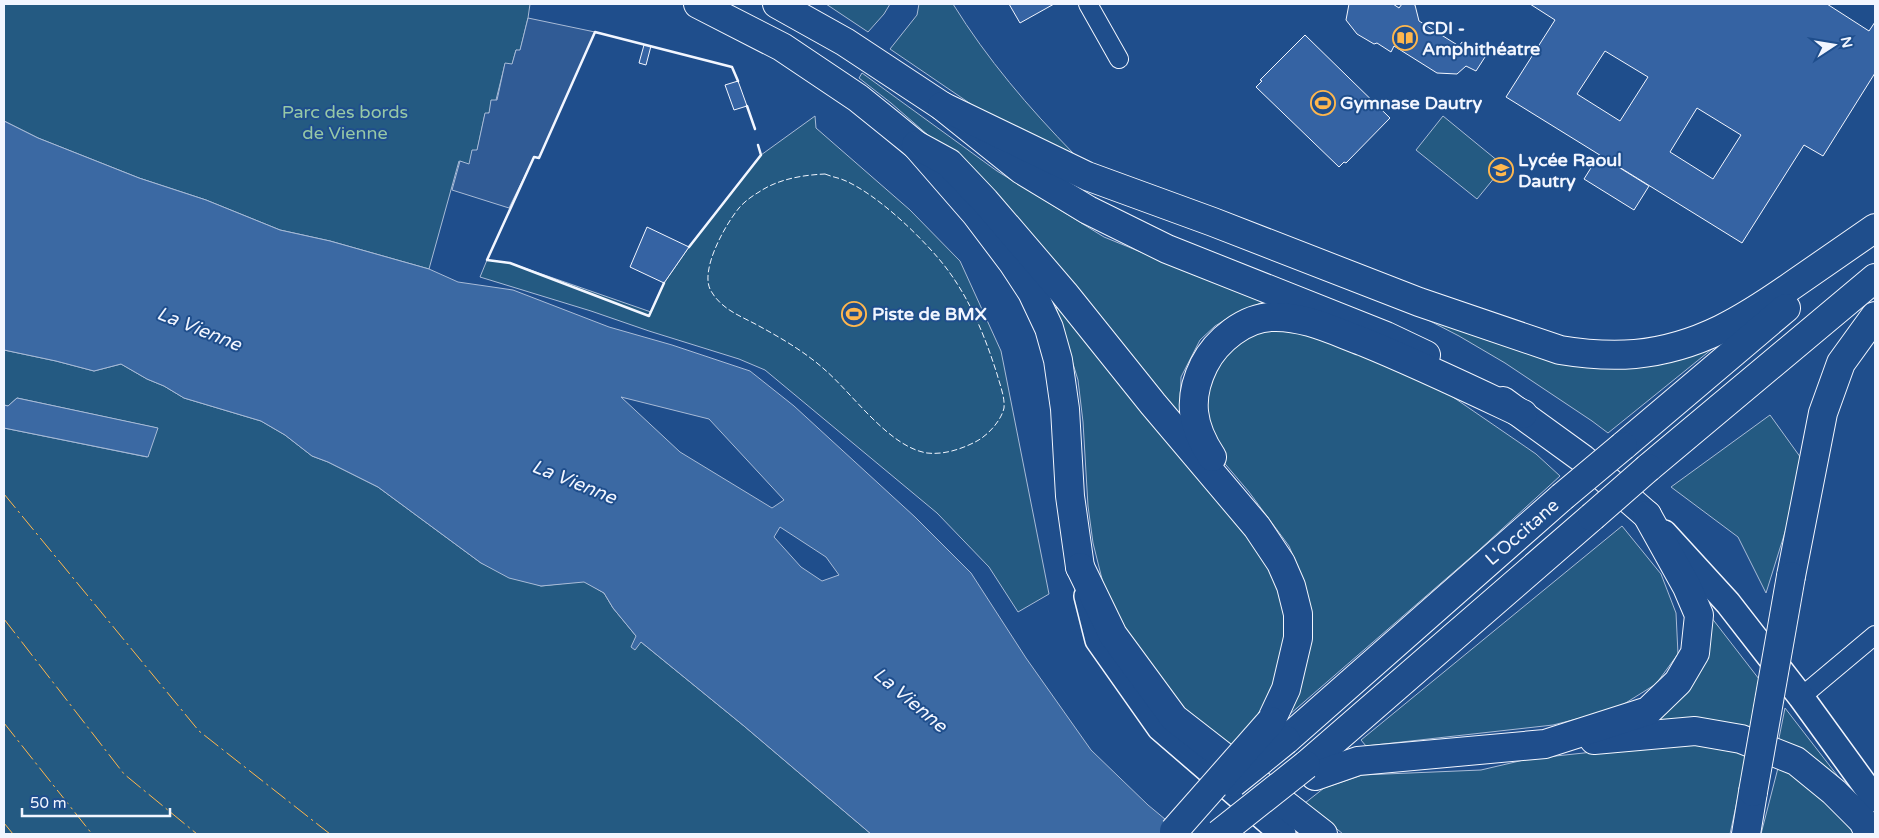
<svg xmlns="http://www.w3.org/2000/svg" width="1879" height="838" font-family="'Varela Round',sans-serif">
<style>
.green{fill:#245a82;stroke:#a8bbd7}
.parking{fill:#305b95;stroke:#a8bbd7}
.water{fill:#3b69a3;stroke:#a8bbd7;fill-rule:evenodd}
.building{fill:#3563a3;stroke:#f2f6ff;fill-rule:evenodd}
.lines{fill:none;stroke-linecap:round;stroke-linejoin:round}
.street-casing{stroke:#f2f6ff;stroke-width:20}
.secondary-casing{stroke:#f2f6ff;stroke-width:28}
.primary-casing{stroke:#f2f6ff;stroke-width:30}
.highway-casing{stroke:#f2f6ff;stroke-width:30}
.street{stroke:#1f4e8c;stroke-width:18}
.secondary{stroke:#1f4e8c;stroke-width:25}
.primary{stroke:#1f4e8c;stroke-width:28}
.highway{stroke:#1f4e8c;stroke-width:28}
.highway-bridge-casing{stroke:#f2f6ff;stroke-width:30;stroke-linecap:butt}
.highway-bridge{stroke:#1f4e8c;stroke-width:28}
.fence{stroke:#f2f6ff;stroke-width:1;stroke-dasharray:6 2.5;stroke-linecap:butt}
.wall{stroke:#f2f6ff;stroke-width:2.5}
.power{stroke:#ffb74d;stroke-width:1;stroke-dasharray:18 4 2.5 4;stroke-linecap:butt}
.labels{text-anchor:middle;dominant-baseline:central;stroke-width:4;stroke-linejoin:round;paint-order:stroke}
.poi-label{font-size:18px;font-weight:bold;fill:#f2f6ff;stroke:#1f4e8c;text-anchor:start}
.park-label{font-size:18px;fill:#97c8a6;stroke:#1f4e8c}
.street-label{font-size:18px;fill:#f2f6ff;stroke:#1f4e8c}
.water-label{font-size:19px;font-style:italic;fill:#f2f6ff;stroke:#1f4e8c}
</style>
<rect width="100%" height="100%" fill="#1f4e8c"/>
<!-- green -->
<g class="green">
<polygon points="4,4 530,4 528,18 520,51 516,50 512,65 505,64 496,100 489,113 485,114 477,151 469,165 459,161 429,269 330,241 280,230 206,200 139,178 38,138 4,121"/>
<polygon points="826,4 890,4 884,14 868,32"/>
<path d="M919,4H953C987,59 1029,108 1074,154L1055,149L984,113L890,49L917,15Z"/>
<polygon points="862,73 997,171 1104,237 1185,270 1267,300 1228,318 1215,326 1200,340 1181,377 1180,420 944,149 891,103 859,78"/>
<polygon points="815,116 816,128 910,210 960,261 1001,351 1049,594 1018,612 989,567 937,513 765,370 739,359 649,331 591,311 480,277 487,260 510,263 651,312 664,283 689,247 761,155"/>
<polygon points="1443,116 1504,166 1477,199 1416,150"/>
<polygon points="1060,304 1239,521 1274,576 1284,609 1286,650 1268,704 1229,748 1164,691 1108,603 1093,543 1088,506 1083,422 1078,380 1056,308"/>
<polygon points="1403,307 1529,348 1717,345 1608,433 1592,421 1505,363 1459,336"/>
<polygon points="1293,327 1416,377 1450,395 1536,454 1560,476 1478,551 1282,721 1308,604 1301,575 1289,546 1249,492 1215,452 1202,418 1214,361 1250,331"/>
<polygon points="4,350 56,361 94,371 121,364 147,379 164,386 184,398 261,421 285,435 312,456 328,462 378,487 481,563 541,586 584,581 604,593 613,608 641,642 744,726 871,834 4,834 4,428 147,457 157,428 17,398 8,406 4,405"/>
<polygon points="1770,415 1806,465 1766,593 1738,537 1671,487"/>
<polygon points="1622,526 1661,574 1676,613 1678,654 1656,684 1616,709 1553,725 1366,746 1361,740"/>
<polygon points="1711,617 1759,679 1752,727 1716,721 1651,725"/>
<polygon points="1785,708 1840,779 1778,743"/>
<polygon points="1695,741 1748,750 1730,834 1343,834 1305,803 1324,788 1362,775 1481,770 1528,759"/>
<polygon points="1779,764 1821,796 1855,834 1761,834"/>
</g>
<!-- parking -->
<polygon class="parking" points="528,18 595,32 539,158 534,157 509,208 452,190 460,161 469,164 472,150 477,150 485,113 489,113 491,100 497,100 505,63 512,64 516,50 520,50"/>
<!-- water -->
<g class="water">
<path d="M4,121L38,138L139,178L206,200L280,230L330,241L429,269L458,282L513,290L609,327L672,345L750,371L794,406L915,517L971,573L1026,658L1091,750L1148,805L1183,834H871L744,726L641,642L635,650L631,647L636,636L613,608L604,593L584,582L541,586L509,578L481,563L378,487L328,462L312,456L285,435L261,421L184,398L164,386L147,379L121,364L94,371L56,361L4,350ZM621,397L709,419L784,500L772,508L680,452ZM780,527L826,557L839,575L822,581L801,567L774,537Z"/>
<polygon points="17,398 158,428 148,457 4,428 4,405 8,406"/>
</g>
<!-- building -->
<g class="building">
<polygon points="1009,4 1054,4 1020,23"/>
<polygon points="1349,4 1393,4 1399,8 1402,4 1413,4 1415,5 1419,21 1459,46 1462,42 1485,57 1476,71 1466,66 1457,74 1437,73 1394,46 1391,52 1377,43 1374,44 1357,34 1346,20"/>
<path d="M1530,4H1827L1869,31L1875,22V73L1823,156L1804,145L1742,243L1506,97L1555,20ZM1605,51L1648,77L1620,121L1577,94ZM1697,108L1741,135L1713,179L1670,152Z"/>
<polygon points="1305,35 1390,118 1346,163 1344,162 1339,167 1256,87 1262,81 1260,80"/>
<polygon points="644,45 651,46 646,65 639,63"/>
<polygon points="738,81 747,106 734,110 725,85"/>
<polygon points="1599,155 1649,186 1634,210 1584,179"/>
<polygon points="647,227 689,247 664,283 630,267"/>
</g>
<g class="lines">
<defs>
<g id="street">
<polyline points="1088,4 1119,59"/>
<polyline points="1801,697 1875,635"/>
</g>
<g id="secondary">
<polyline points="1664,533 1728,603 1801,697 1875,799"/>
<polyline points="1087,596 1098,640 1160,728 1283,834"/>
</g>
<g id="primary">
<polyline points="698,4 782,47 858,98 889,123 916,145 976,214 1013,263 1032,292 1049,328 1058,360 1065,409 1070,496 1080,567"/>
<polyline points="777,4 845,42 942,106 1022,170 1088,210 1167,249 1386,336 1426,355"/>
<polyline points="1503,401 1583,459 1647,515"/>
</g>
<g id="highway">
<path d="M942,106L1087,176L1213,222L1419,302L1560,350C1584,354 1610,356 1635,354C1699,348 1746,318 1797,282C1823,264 1849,246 1875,228"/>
<polyline points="916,145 949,163 985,201 1064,293 1153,404 1257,527 1281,563 1291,586 1298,614 1298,638 1286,689 1271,721"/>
<polyline points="1623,446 1786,308"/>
<path d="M1212,457C1192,427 1187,399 1204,365C1216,341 1245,317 1273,317C1305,316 1334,331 1364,342C1418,364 1470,389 1523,414"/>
<polyline points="1648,468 1875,278"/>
<polyline points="1080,567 1113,635 1174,718 1323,834"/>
<polyline points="1791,576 1823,413 1841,363 1875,316"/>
<polyline points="1286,740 1562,497"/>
<polyline points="1594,740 1695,731 1741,739 1796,761 1834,792 1863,821 1869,834"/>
<polyline points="1306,765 1592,517"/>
<polyline points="1315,776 1358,761 1545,744 1648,711 1678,682 1695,653 1699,615 1687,587 1647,515"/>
<polyline points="1746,834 1753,792"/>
</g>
</defs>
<!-- street casing -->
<use href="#street" class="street-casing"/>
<!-- secondary casing -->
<use href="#secondary" class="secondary-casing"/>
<!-- primary casing -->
<use href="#primary" class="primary-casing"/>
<!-- highway casing -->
<use href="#highway" class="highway-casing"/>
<!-- street -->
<use href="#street" class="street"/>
<!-- secondary -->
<use href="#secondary" class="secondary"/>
<!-- primary -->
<use href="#primary" class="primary"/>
<!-- highway -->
<use href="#highway" class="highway"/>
<defs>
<g id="highway-bridge">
<polyline points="1562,497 1623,446"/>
<polyline points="1592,517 1648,468"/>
<polyline points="1233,783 1286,740"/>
<polyline points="1753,792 1791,576"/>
<polyline points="1174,831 1271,721"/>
<polyline points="1219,834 1306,765"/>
</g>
</defs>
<!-- highway-bridge casing -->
<use href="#highway-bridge" class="highway-bridge-casing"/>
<!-- highway-bridge -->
<use href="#highway-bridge" class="highway-bridge"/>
<!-- fence -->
<path class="fence" d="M825,174C832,177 840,178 846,181C877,195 917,233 939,259C967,292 984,333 997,374C1000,385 1005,397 1004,408C1001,421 988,435 977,441C962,449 944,455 927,453C889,447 853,394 824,369C805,352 781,338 759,326C741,316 722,310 711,291C699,271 725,225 739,208C744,202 752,196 759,192C778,179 803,175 825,174Z"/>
<!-- wall -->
<g class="wall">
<polyline points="747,106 755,129"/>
<polyline points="689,247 761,155 758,145"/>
<polyline points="664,283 649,316 510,263 487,260 534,157 539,158 595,32 732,67 738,81"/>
</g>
<!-- power -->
<g class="power">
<polyline points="4,494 199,731 330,834"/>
<polyline points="4,619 124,774 197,834"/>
<polyline points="4,723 92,834"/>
<polyline points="4,823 13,834"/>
</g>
</g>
<!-- icons -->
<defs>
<symbol id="library-ring" viewBox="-11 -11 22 22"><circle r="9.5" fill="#1f4e8c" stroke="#ffb74d" stroke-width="1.5"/><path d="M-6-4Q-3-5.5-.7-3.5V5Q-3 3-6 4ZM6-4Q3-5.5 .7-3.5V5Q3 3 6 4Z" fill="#ffb74d"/></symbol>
<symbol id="stadium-ring" viewBox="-11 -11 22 22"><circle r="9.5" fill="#1f4e8c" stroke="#ffb74d" stroke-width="1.5"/><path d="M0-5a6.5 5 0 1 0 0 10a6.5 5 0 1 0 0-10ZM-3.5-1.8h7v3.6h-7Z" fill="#ffb74d"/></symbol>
<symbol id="school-ring" viewBox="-11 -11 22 22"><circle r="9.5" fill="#1f4e8c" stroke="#ffb74d" stroke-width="1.5"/><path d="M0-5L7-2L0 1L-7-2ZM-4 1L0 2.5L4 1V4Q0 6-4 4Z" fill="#ffb74d"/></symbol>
</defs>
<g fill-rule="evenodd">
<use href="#library-ring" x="1391" y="24" width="28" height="28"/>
<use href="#stadium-ring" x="1309" y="89" width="28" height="28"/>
<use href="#school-ring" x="1487" y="156" width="28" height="28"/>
<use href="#stadium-ring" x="840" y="300" width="28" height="28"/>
</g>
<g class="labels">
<!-- poi labels -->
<g class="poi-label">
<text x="1422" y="28">CDI -<tspan x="1422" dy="21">Amphithéatre</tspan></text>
<text x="1340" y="103">Gymnase Dautry</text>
<text x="1518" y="160">Lycée Raoul<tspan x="1518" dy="21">Dautry</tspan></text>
<text x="872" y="314">Piste de BMX</text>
</g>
<!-- park labels -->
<g class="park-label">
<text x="345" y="112">Parc des bords<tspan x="345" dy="21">de Vienne</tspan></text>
</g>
<!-- street labels -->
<g class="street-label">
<text transform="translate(1522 532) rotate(-41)">L'Occitane</text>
</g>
<!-- water labels -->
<g class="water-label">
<text transform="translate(199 329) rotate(22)">La Vienne</text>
<text transform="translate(574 482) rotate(22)">La Vienne</text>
<text transform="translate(910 700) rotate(40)">La Vienne</text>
</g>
</g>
<!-- border -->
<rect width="1879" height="838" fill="none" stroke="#f2f6ff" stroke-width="10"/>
<!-- north arrow -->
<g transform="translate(1834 45) rotate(78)" stroke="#1f4e8c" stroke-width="4" paint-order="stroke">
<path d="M0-4L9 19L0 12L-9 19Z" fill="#f2f6ff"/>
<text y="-8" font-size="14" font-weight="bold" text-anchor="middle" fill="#f2f6ff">N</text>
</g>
<!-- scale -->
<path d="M22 808v8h148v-8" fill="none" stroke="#f2f6ff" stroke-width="2.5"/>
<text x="30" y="808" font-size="15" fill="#f2f6ff" stroke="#1f4e8c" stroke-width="4" paint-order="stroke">50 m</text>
</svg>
